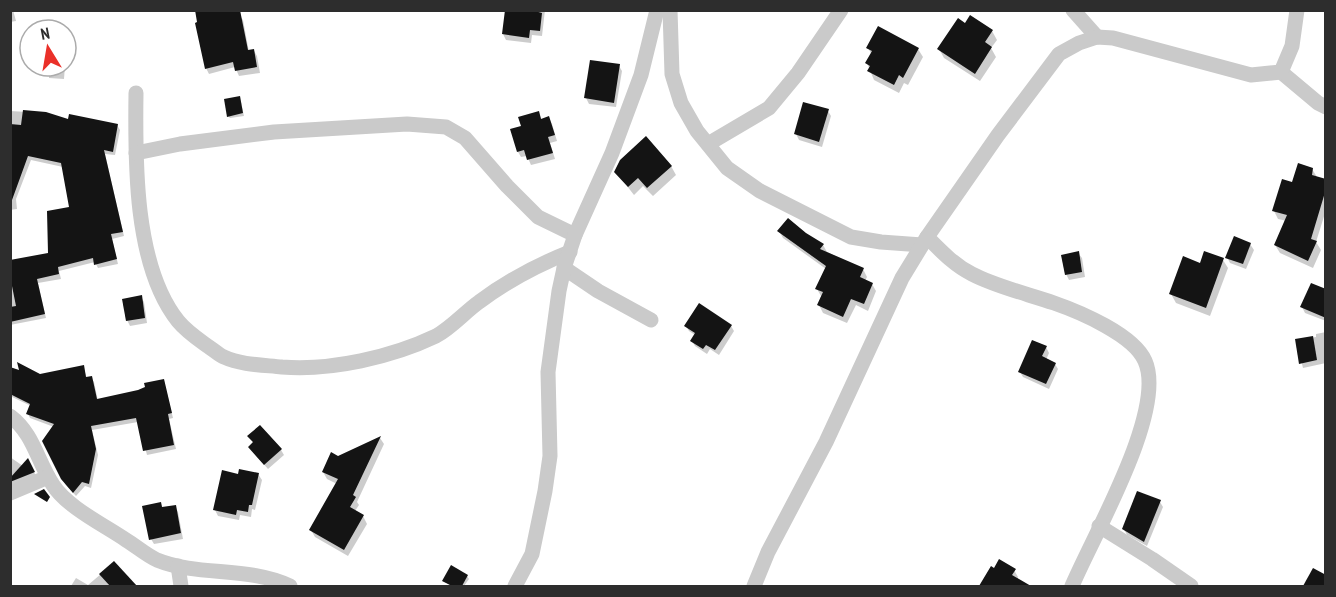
<svg xmlns="http://www.w3.org/2000/svg" width="1336" height="597" font-family="'PT Sans Narrow',sans-serif">
<style>
.shadow{fill:#0003}
.building{fill:#141414}
.lines{fill:none;stroke-linecap:round;stroke-linejoin:round}
.minor{stroke:#cacaca;stroke-width:15}
</style>
<rect width="100%" height="100%" fill="#fff"/>
<!-- shadow -->
<g class="shadow">
<polygon points="10,10 13,10 16,21 10,22"/>
<polygon points="506,10 545,10 542,36 532,35 531,43 506,40 503,34"/>
<polygon points="239,15 243,20 249,52 254,51 257,56 260,73 239,76 235,67 209,74 206,68"/>
<polygon points="965,25 992,31 997,40 991,48 996,57 980,81 944,58 939,49"/>
<polygon points="868,48 918,49 923,57 908,85 904,83 899,93 874,80 867,63 872,55"/>
<polygon points="49,66 65,66 64,79 49,78"/>
<polygon points="619,66 622,71 616,107 589,104 586,98"/>
<polygon points="240,98 244,116 230,118 228,116"/>
<polygon points="10,111 46,113 69,121 117,125 120,130 115,155 105,154 124,236 112,239 118,264 98,268 95,262 59,271 61,279 38,283 46,318 10,325 10,282 49,254 70,208 63,167 31,160 16,199 17,209 10,210"/>
<polygon points="828,111 831,116 822,147 799,140 796,134"/>
<polygon points="538,112 542,120 549,118 552,124 557,141 550,143 555,159 531,165 527,156 521,157 518,152 512,130 523,127"/>
<polygon points="671,166 676,175 653,196 643,186 634,195 616,172"/>
<polygon points="1312,169 1317,177 1326,180 1326,210 1316,242 1321,250 1313,268 1280,253 1275,245 1287,221 1278,219 1274,211 1294,184"/>
<polygon points="779,231 823,245 827,252 863,269 867,277 865,281 872,284 876,291 868,311 856,305 847,323 823,313 819,305 821,296 817,289 826,269 783,238"/>
<polygon points="1250,244 1254,250 1246,269 1230,263 1227,257"/>
<polygon points="1078,253 1082,258 1085,277 1069,280 1066,274"/>
<polygon points="1205,253 1223,260 1228,268 1210,316 1176,303 1171,294 1201,265"/>
<polygon points="1326,294 1326,321 1305,313 1302,307"/>
<polygon points="141,297 144,302 147,323 130,326 127,320"/>
<polygon points="686,326 731,326 734,331 719,355 710,349 707,354 695,346 692,341 695,335 689,331"/>
<polygon points="1326,332 1326,363 1303,368 1296,340 1316,337 1316,334"/>
<polygon points="1046,347 1049,353 1046,360 1055,364 1058,369 1049,389 1023,377 1020,372"/>
<polygon points="83,366 87,379 91,378 94,382 98,401 139,392 164,381 173,418 169,419 176,449 147,455 138,422 92,430 98,455 91,488 85,486 76,496 65,484 54,427 30,418 28,414 31,406 10,396 10,368 40,375"/>
<polygon points="249,436 281,450 284,455 268,469 253,452 254,444"/>
<polygon points="380,438 384,444 357,502 359,505 355,511 363,516 367,524 348,556 315,537 311,530 337,484 327,479 323,472 338,457"/>
<polygon points="10,457 23,466 28,461 36,476 13,486 10,484"/>
<polygon points="258,474 262,480 255,510 252,509 251,517 240,515 239,520 218,516 215,510 239,475"/>
<polygon points="1160,502 1163,507 1147,546 1127,535 1124,529"/>
<polygon points="161,504 163,509 175,506 178,512 183,539 154,544 151,539"/>
<polygon points="114,563 132,586 71,586 76,578 88,585"/>
<polygon points="992,568 1014,570 1018,577 1017,580 1022,586 981,586"/>
<polygon points="467,576 469,579 464,586 451,586 444,581"/>
</g>
<!-- building -->
<g class="building">
<polygon points="195,10 240,10 248,50 254,49 257,67 235,71 233,62 205,69 195,23 197,22"/>
<polygon points="505,10 531,10 542,13 540,31 530,30 529,38 502,34"/>
<polygon points="970,15 993,30 985,42 992,47 975,74 937,49 958,18 965,23"/>
<polygon points="878,26 919,48 903,78 899,75 894,85 867,71 870,66 865,63 872,51 866,48"/>
<polygon points="590,60 620,64 614,103 584,98"/>
<polygon points="240,96 243,113 227,117 224,99"/>
<polygon points="803,102 829,109 819,142 794,134"/>
<polygon points="23,110 46,112 68,119 69,114 118,124 113,152 104,150 123,232 111,234 117,259 94,265 93,258 58,267 59,274 37,279 45,314 10,322 10,307 16,306 10,276 10,260 48,253 47,211 69,207 61,163 28,156 12,200 10,200 10,124 21,125"/>
<polygon points="539,111 541,119 549,116 555,135 548,137 553,153 527,160 524,150 517,152 510,129 521,126 518,117"/>
<polygon points="646,136 672,166 647,188 638,178 628,187 614,172 620,160"/>
<polygon points="1298,163 1313,168 1312,175 1326,179 1326,189 1311,239 1317,241 1308,261 1274,245 1287,215 1272,211 1282,179 1292,182"/>
<polygon points="788,218 806,233 824,244 820,249 864,268 860,277 873,283 864,304 851,299 843,317 817,305 823,292 815,289 826,266 777,231"/>
<polygon points="1234,236 1251,243 1243,264 1225,258"/>
<polygon points="1079,251 1082,272 1065,275 1061,255"/>
<polygon points="1204,251 1224,258 1206,308 1169,294 1183,256 1200,263"/>
<polygon points="1311,283 1326,289 1326,318 1300,307"/>
<polygon points="142,295 145,318 126,321 122,299"/>
<polygon points="699,303 732,325 715,350 706,345 703,349 690,341 695,333 684,326"/>
<polygon points="1313,336 1317,360 1299,364 1295,339"/>
<polygon points="1032,340 1047,346 1042,356 1056,363 1046,384 1018,372"/>
<polygon points="17,362 40,374 84,365 86,377 92,376 97,399 138,390 145,387 144,383 164,379 172,413 168,414 174,445 143,451 136,418 91,426 96,449 89,484 82,482 73,493 61,479 42,441 54,424 26,414 30,404 10,394 10,367 19,370"/>
<polygon points="260,425 282,449 264,465 248,447 253,442 247,436"/>
<polygon points="381,436 353,495 356,497 350,507 364,515 344,550 309,530 338,479 322,472 331,452 338,456"/>
<polygon points="28,458 35,472 10,482 10,478"/>
<polygon points="239,469 259,473 252,505 249,505 248,512 237,510 236,515 213,510 222,470 238,474"/>
<polygon points="44,489 50,497 47,502 34,494"/>
<polygon points="1137,491 1161,500 1144,542 1122,529"/>
<polygon points="161,502 162,507 176,505 181,533 149,540 142,506"/>
<polygon points="999,559 1016,569 1012,575 1031,586 979,586 991,566 994,568"/>
<polygon points="114,561 137,586 110,586 99,574"/>
<polygon points="451,565 468,575 462,586 452,586 442,581"/>
<polygon points="1313,568 1326,575 1326,586 1303,586"/>
</g>
<g class="lines">
<!-- minor -->
<g class="minor">
<polyline points="670,10 672,74 681,103 697,131 727,168 760,191 851,237 881,242 922,245"/>
<polyline points="1073,10 1097,37"/>
<polyline points="1281,72 1318,103 1326,107"/>
<path d="M136,93C135,161 134,266 178,321C187,332 198,339 209,347C214,350 219,355 224,357C241,365 264,365 282,367C331,371 392,357 436,336C451,328 465,312 479,302C507,281 537,265 570,252"/>
<polyline points="708,144 769,108 798,73 841,10"/>
<polyline points="136,153 180,144 274,132 407,124 446,127 465,138 507,186 538,217 575,235"/>
<path d="M927,237C941,251 954,265 972,274C997,287 1028,294 1054,303C1080,312 1134,335 1145,361C1167,410 1093,536 1072,586"/>
<polyline points="564,268 598,291 651,320"/>
<path d="M10,416C34,434 37,461 53,485C67,507 104,525 126,540C136,546 146,555 157,560C199,577 248,566 290,586"/>
<polyline points="10,493 48,477"/>
<polyline points="1099,526 1152,559 1191,586"/>
<polyline points="178,566 181,586"/>
<polyline points="515,586 532,554 545,491 550,456 548,372 559,291 564,268 575,235 612,153 641,75 657,10"/>
<polyline points="754,586 768,552 826,442 902,278 927,237 998,135 1059,54 1079,43 1097,37 1113,38 1251,75 1281,72 1292,46 1297,10"/>
</g>
</g>
<!-- border -->
<rect width="1336" height="597" fill="none" stroke="#2d2d2d" stroke-width="24"/>
<!-- north arrow -->
<g transform="translate(48 48) rotate(349)"><circle r="28" fill="#ffffff" stroke="#ababab" stroke-width="1.5"/>
<path d="M0-4.5L10 22L0 15L-10 22Z" fill="#ea3029"/>
<text y="-9" font-size="16" font-weight="bold" text-anchor="middle" fill="#2d2d2d">N</text>
</g>
</svg>
